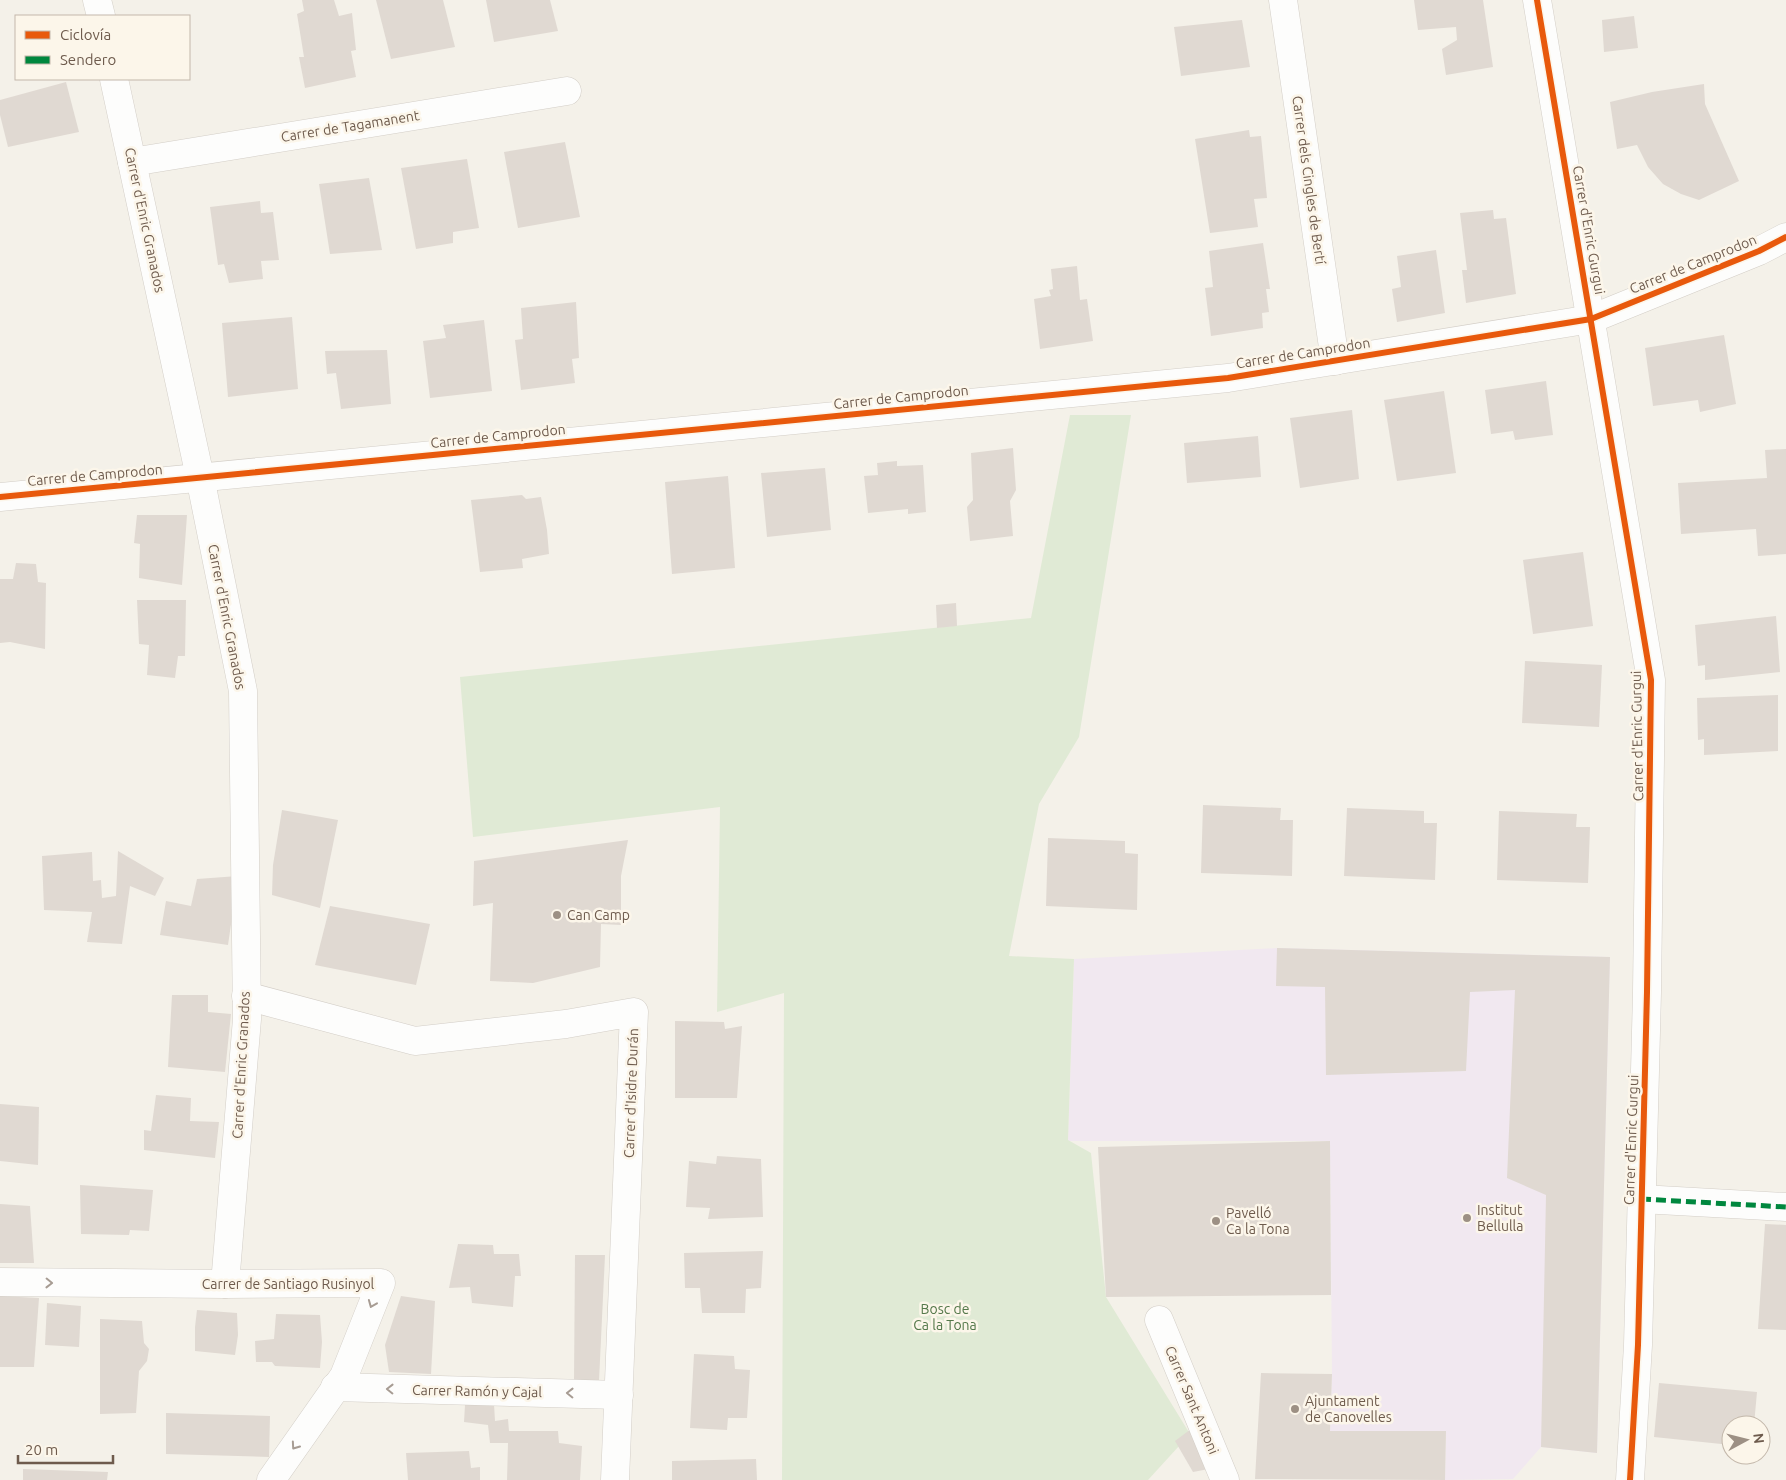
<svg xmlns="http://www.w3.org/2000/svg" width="1786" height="1480" font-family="Ubuntu,sans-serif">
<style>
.education{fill:#f1e8f0}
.green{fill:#e0ead5}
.building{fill:#e0d9d2}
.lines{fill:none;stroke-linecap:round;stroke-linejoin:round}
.street-casing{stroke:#d3cec7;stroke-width:29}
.street{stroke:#fdfdfc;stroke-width:28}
.quiet{stroke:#00873e;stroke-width:5;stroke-dasharray:10 5;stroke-linecap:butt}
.cycleway-casing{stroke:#fcf6ea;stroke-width:9}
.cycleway{stroke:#e8590c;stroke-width:6}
.oneway{stroke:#a79c93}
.poi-dot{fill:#9d9084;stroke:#fcf6ea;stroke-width:2}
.labels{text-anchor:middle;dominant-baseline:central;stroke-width:5;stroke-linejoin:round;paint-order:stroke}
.street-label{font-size:14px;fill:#6e5b4d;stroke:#fcf6ea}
.poi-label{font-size:14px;fill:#6e5b4d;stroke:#fcf6ea;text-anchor:start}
.park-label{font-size:14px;fill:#54784a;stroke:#fcf6ea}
</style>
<rect width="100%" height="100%" fill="#f4f1e9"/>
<!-- education -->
<polygon class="education" points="1277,948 1610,957 1597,1453 1541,1447 1513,1479 1445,1480 1446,1431 1330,1431 1332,1374 1330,1141 1068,1141 1074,959"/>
<!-- green -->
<polygon class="green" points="1070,415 1131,415 1079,737 1039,804 1009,956 1074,959 1068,1140 1091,1153 1106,1297 1190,1434 1148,1480 782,1480 784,993 717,1012 720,807 473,837 460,677 1031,618"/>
<!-- building -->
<g class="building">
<polygon points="302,0 334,0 339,16 352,13 356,50 351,51 356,77 305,88 299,57 304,57 297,14 304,11"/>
<polygon points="376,0 443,0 455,47 391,59"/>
<polygon points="486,0 550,0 558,31 494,42"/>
<polygon points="1414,0 1483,0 1493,67 1446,75 1442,49 1457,40 1456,27 1418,30"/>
<polygon points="1634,16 1638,48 1604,52 1602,20"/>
<polygon points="1242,20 1250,67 1181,76 1174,27"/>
<polygon points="66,82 79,132 8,147 0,115 0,100"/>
<polygon points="1704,84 1705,104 1739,181 1699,200 1681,194 1663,184 1648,167 1637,145 1617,149 1610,102 1652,92"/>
<polygon points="1249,130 1250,137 1261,136 1267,198 1254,199 1258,227 1210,233 1195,139"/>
<polygon points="565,142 580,217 518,228 504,152"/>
<polygon points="467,159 479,228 453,232 453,243 416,249 401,168"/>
<polygon points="369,178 382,250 330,254 319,184"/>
<polygon points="260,201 261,213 273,212 279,260 261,261 263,279 229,283 224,264 218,265 210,207"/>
<polygon points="1493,210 1494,219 1506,218 1516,294 1466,303 1462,270 1467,270 1460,213"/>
<polygon points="1263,243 1270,289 1266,289 1269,312 1262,313 1263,328 1211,336 1205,288 1213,287 1209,251"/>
<polygon points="1436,250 1445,313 1397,322 1392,289 1401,287 1397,256"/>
<polygon points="1077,266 1080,300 1087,299 1093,341 1040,349 1034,299 1051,296 1049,290 1053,289 1051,269"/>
<polygon points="576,302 579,358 572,359 575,383 521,390 515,340 523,339 521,308"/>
<polygon points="292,317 298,389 228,397 222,323"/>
<polygon points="484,320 492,391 430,398 423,341 446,338 443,325"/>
<polygon points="1724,335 1736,404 1700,412 1698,400 1653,406 1645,348"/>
<polygon points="387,350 391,404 341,409 336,373 327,374 325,351"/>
<polygon points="1546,381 1553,435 1515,440 1513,431 1491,434 1485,390"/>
<polygon points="1444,391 1456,473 1397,481 1384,400"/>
<polygon points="1352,410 1359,479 1300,488 1290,418"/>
<polygon points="1258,436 1261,477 1187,483 1184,443"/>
<polygon points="1013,448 1016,490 1010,501 1013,536 970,541 967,507 973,500 971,453"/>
<polygon points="1786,449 1786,554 1758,556 1756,529 1681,534 1678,483 1767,478 1765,450"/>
<polygon points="897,461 897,466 923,465 926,512 908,514 908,509 868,513 864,476 878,475 877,463"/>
<polygon points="825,468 831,530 767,537 761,473"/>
<polygon points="728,476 735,568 672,574 665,482"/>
<polygon points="522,495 526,499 541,497 547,530 549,554 522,559 523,568 480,572 471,500"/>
<polygon points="137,515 187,515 182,585 139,578 140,544 134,543"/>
<polygon points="1583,552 1593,626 1533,634 1523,560"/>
<polygon points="16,563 36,564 38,582 46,583 45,649 10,642 0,643 0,579 13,579"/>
<polygon points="137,600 186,600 185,656 178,656 175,678 147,675 149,645 139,644"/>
<polygon points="956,603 957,626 937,628 936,605"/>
<polygon points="1776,616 1780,672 1705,680 1705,665 1698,666 1695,625"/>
<polygon points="1525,661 1602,665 1599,727 1522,723"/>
<polygon points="1778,695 1778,751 1704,755 1704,739 1698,740 1697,698"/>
<polygon points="1203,805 1281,808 1280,820 1293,820 1292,876 1201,873"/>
<polygon points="1347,808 1424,811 1424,823 1437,823 1435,880 1344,876"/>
<polygon points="282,810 338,820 320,908 272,895 273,865"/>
<polygon points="1499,811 1577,814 1576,827 1590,827 1588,883 1497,880"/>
<polygon points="1048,838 1125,841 1125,853 1138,854 1137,910 1046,906"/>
<polygon points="628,840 621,876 621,925 601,924 600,967 533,983 490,981 493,903 473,906 474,861"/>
<polygon points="118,851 164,878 155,896 130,886 122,944 87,942 92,912 44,910 42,856 92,852 93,881 101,880 102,898 116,896"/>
<polygon points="238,876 228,945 160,935 166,901 191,906 197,879"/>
<polygon points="330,906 430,924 416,985 315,965"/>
<polygon points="1277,948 1610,957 1597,1453 1541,1447 1546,1195 1507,1178 1515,990 1470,992 1466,1071 1326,1075 1325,987 1276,986"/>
<polygon points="172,995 208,995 208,1012 231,1014 225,1072 168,1067"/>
<polygon points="675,1021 724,1022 725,1029 742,1026 737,1098 675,1098"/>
<polygon points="156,1095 191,1098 190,1121 219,1122 215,1158 144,1150 144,1130 151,1131"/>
<polygon points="0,1104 39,1107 38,1165 0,1161"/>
<polygon points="1330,1141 1331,1295 1106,1297 1098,1147"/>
<polygon points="717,1156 761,1159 763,1217 708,1219 710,1208 686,1207 689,1161 716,1164"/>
<polygon points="80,1185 153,1190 149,1231 130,1230 129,1235 81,1234"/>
<polygon points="0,1204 30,1206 34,1263 0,1263"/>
<polygon points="1765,1224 1786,1225 1786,1330 1758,1329"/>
<polygon points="458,1244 493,1245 494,1254 519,1254 521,1276 515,1276 513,1307 472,1303 470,1287 449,1288"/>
<polygon points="763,1251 761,1288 746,1289 745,1313 702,1313 700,1288 685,1288 684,1253"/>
<polygon points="575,1255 605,1255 599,1381 574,1382"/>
<polygon points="0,1296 39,1298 34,1367 0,1367"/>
<polygon points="401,1296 435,1301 431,1374 389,1372 385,1345"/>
<polygon points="47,1303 81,1306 79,1347 45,1345"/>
<polygon points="197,1310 237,1313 238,1335 235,1355 195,1351 195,1327"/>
<polygon points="276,1314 320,1315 322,1342 320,1368 275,1366 272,1362 256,1362 255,1341 274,1339"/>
<polygon points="100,1319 142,1321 144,1343 149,1349 147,1361 139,1371 136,1413 100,1414"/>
<polygon points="694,1354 734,1356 735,1369 750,1370 747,1418 728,1418 727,1430 690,1428"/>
<polygon points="1261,1373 1332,1374 1330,1431 1446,1431 1445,1480 1255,1479"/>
<polygon points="1659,1383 1757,1392 1754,1425 1731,1425 1731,1445 1654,1437"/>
<polygon points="494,1404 495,1421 508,1419 509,1431 558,1431 559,1443 582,1446 580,1480 507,1480 508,1443 490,1443 488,1425 464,1422 465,1405"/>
<polygon points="166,1413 270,1416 269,1457 166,1454"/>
<polygon points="1191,1429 1214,1468 1193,1472 1175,1441"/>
<polygon points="469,1451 471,1468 480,1467 480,1480 408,1480 406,1453"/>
<polygon points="756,1459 757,1480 672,1480 672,1461"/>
<polygon points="23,1469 108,1472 107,1480 23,1480"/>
</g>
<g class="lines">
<defs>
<g id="street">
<polyline points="97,0 101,16"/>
<polyline points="1283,0 1335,361"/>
<polyline points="1537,0 1651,680 1647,992 1638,1345 1630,1480"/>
<polyline points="114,79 200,477 243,691 247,1019 225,1284"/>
<polyline points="132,162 567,91"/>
<polyline points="0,497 1228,378 1591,319 1759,251 1786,237"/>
<polyline points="246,996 415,1041 566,1024 634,1012 615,1480"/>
<polyline points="1641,1199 1786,1207"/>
<polyline points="0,1282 225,1284 381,1283 344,1376 271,1480"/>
<polyline points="1159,1320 1225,1480"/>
<polyline points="335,1387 619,1395"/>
</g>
</defs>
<!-- street casing -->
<use href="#street" class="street-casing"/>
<!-- street -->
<use href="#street" class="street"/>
<!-- quiet -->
<polyline class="quiet" points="1641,1199 1786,1207"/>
<defs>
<g id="cycleway">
<polyline points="1537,0 1651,680 1647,992 1638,1345 1630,1480"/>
<polyline points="0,497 1228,378 1591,319 1759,251 1786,237"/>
</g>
</defs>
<!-- cycleway casing -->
<use href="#cycleway" class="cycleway-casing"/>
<!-- cycleway -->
<use href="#cycleway" class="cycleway"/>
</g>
<!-- one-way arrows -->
<defs><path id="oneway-chevron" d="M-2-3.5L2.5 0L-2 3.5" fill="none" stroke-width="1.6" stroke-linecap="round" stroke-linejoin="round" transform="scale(1.25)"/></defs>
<g class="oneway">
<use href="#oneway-chevron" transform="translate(49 1283) rotate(1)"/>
<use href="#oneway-chevron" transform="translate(372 1304) rotate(112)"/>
<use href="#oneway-chevron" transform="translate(390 1389) rotate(-179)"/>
<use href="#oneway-chevron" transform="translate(570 1393) rotate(-179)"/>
<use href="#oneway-chevron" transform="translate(295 1446) rotate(125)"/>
</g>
<!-- markers -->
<g class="poi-dot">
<circle cx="557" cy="915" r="5"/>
<circle cx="1467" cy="1218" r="5"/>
<circle cx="1216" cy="1221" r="5"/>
<circle cx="1295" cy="1409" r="5"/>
</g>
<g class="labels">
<!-- street labels -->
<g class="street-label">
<text transform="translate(350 126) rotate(-9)">Carrer de Tagamanent</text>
<text transform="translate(1309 180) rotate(82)">Carrer dels Cingles de Bertí</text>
<text transform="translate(145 220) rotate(78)">Carrer d'Enric Granados</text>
<text transform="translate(1589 230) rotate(80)">Carrer d'Enric Gurgui</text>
<text transform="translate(1693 264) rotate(-22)">Carrer de Camprodon</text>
<text transform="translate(1303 353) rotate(-9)">Carrer de Camprodon</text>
<text transform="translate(901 397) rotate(-6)">Carrer de Camprodon</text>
<text transform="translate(498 436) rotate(-6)">Carrer de Camprodon</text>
<text transform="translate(95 475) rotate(-5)">Carrer de Camprodon</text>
<text transform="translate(227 617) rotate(79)">Carrer d'Enric Granados</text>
<text transform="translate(1637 736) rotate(-91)">Carrer d'Enric Gurgui</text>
<text transform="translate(241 1065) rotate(-87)">Carrer d'Enric Granados</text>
<text transform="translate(631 1093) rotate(-88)">Carrer d'Isidre Durán</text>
<text transform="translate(1631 1140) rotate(-88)">Carrer d'Enric Gurgui</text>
<text x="288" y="1284">Carrer de Santiago Rusinyol</text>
<text transform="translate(477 1391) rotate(1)">Carrer Ramón y Cajal</text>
<text transform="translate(1192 1400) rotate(67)">Carrer Sant Antoni</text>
</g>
<!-- poi labels -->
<g class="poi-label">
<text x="567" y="915">Can Camp</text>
<text x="1477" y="1210">Institut<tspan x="1477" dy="16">Bellulla</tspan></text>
<text x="1226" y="1213">Pavelló<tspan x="1226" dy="16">Ca la Tona</tspan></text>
<text x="1305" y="1401">Ajuntament<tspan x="1305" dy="16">de Canovelles</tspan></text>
</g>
<!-- park labels -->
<g class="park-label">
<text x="945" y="1309">Bosc de<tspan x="945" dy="16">Ca la Tona</tspan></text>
</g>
</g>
<!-- legend -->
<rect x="15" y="15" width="175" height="65" fill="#fcf6ea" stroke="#c3b8ab"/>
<rect x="25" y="31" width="25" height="8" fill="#e8590c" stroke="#c3b8ab"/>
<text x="60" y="40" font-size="15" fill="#6e5b4d">Ciclovía</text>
<rect x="25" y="56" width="25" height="8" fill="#00873e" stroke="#c3b8ab"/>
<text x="60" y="65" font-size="15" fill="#6e5b4d">Sendero</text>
<!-- north arrow -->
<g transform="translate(1746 1440) rotate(83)"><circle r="24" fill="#fcf6ea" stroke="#c3b8ab"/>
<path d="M0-4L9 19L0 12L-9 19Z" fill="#9d9084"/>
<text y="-8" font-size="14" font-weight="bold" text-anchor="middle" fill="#6e5b4d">N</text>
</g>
<!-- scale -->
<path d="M18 1455v8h95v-8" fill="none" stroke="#6e5b4d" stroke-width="2.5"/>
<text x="25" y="1455" font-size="15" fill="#6e5b4d" stroke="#fcf6ea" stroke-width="4" paint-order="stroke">20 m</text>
</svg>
